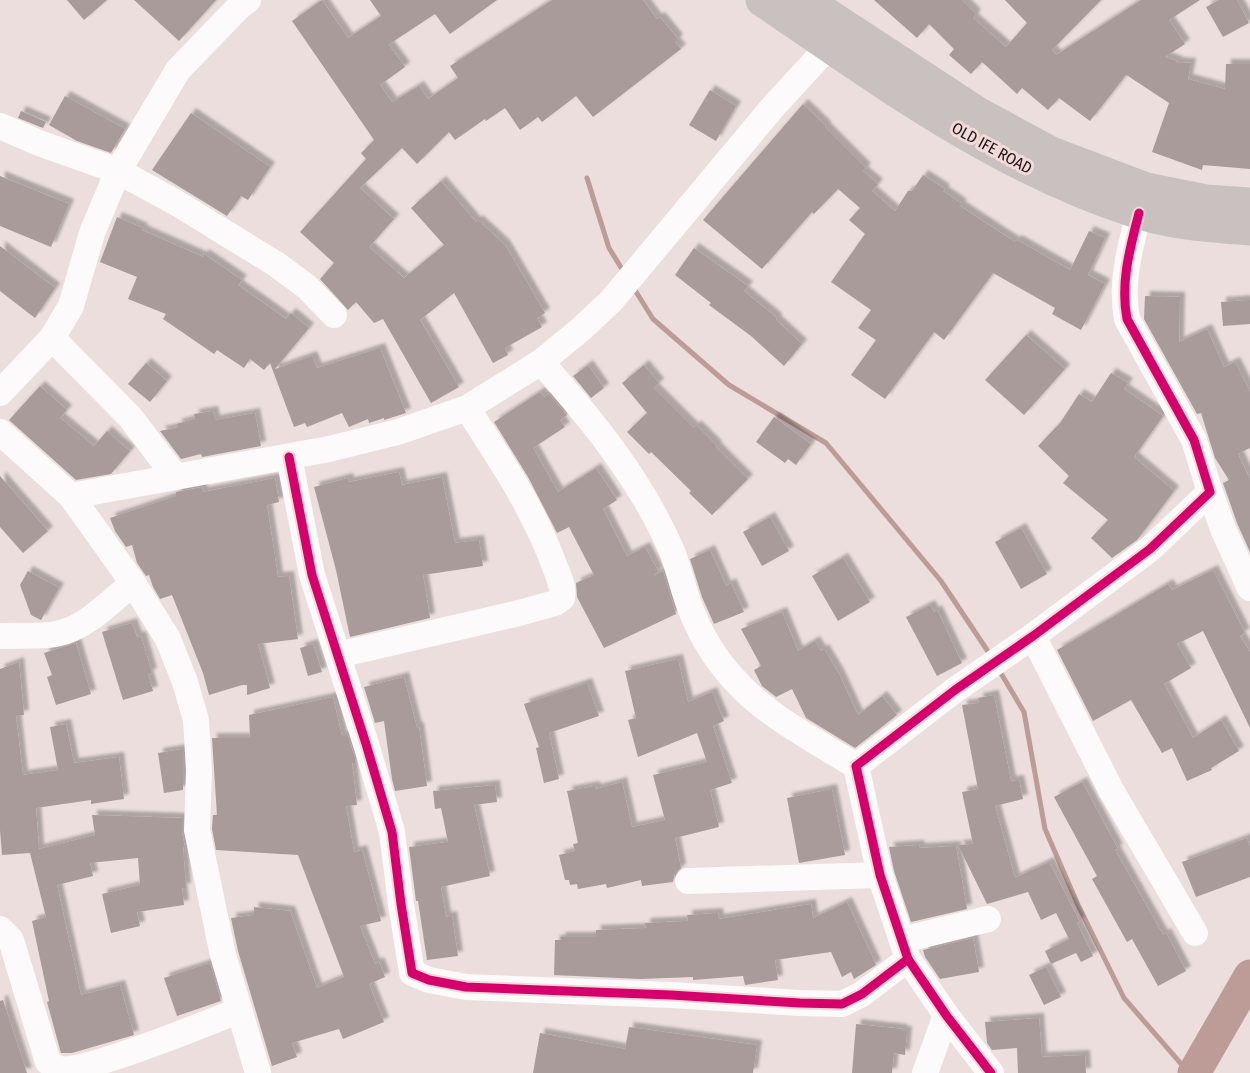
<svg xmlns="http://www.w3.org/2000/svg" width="1250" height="1073" font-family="'Fira Sans Condensed',sans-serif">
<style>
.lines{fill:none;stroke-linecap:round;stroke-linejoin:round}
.stream{stroke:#bd9c98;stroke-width:5}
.river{stroke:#bd9c98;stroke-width:33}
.building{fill:#a89b9a;filter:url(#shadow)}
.minor{stroke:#fcfafa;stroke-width:26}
.major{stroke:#c8c1c0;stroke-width:33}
.cycleway-casing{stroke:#f1dad7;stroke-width:13}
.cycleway{stroke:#d6006c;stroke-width:9}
.labels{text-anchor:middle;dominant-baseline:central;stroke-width:6;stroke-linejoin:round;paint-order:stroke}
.street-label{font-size:16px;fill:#1f1716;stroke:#f1dad7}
</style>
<defs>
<filter id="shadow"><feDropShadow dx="5" dy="-5" stdDeviation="1.5" flood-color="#0004"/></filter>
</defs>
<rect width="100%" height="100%" fill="#ebdedd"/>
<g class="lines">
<!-- stream -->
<g class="stream">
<polyline points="587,178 609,248 625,274"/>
<polyline points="633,287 653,319 729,385 826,443 941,581 991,656"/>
<polyline points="999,670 1024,712 1045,829 1078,905 1124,998 1189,1073"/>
</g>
<!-- river -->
<polyline class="river" points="1194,1073 1250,976"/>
</g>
<!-- building -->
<g class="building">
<polygon points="67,0 107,0 84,20"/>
<polygon points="134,0 216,0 179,41"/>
<polygon points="322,0 348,38 381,16 370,0 497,0 450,34 435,14 391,43 389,45 405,67 380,85 392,102 419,86 428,99 458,78 450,66 552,0 643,0 657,19 660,17 678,39 675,42 681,49 593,117 576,96 542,122 538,117 520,130 505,108 486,121 485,119 455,140 449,132 417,164 402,148 360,188 394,219 369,247 404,278 444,245 411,208 441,181 476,222 478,220 505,245 545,313 537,318 542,327 505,348 508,355 493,363 454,293 420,320 459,387 431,403 383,319 374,323 356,302 348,310 320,279 334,263 300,232 366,159 361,153 374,140 292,21"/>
<polygon points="874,0 962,0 976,14 973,18 1006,47 1027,23 1005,0 1101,0 1052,50 1056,55 1141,0 1200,0 1169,20 1185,44 1165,57 1178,61 1175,62 1191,63 1188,79 1225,89 1226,64 1250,64 1250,169 1203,165 1202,170 1152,152 1169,103 1128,76 1126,75 1090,121 1059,98 1048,110 1022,88 1017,94 982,62 971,74 949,55 954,49 929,24 917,38"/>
<polygon points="1219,0 1237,0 1249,23 1223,37 1206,7"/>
<polygon points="710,90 736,106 716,141 689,125"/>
<polygon points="65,96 125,129 111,153 77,141 49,125"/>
<polygon points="803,104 826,126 825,127 866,168 863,171 878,184 872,191 895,211 908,191 912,191 923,175 945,189 943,191 962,204 960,206 1015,242 1017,240 1070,270 1089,231 1105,238 1088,275 1105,284 1081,330 1052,314 1055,308 993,273 944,340 934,332 885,399 851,375 876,340 858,328 871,310 831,282 865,234 849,220 860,208 838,189 814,214 812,212 762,269 703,220"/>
<polygon points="21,111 46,122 43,128 18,118"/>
<polygon points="191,113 270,167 248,200 241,196 227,216 152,170"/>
<polygon points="0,176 69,204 51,247 0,226"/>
<polygon points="117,217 143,228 142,230 203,257 204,254 242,280 238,285 286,319 291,313 309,328 275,369 312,356 317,368 380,348 406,413 384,420 384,418 369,423 368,419 349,427 342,413 307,427 305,423 294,427 270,363 264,370 250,359 244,368 217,350 214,354 163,319 166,314 128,299 137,277 100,262"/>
<polygon points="0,246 55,288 35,318 0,291"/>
<polygon points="694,248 748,286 744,291 777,318 776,320 802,344 784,366 751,336 709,305 711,303 675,275"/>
<polygon points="1145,296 1180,297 1179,342 1207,329 1224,367 1235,362 1250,392 1250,448 1238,454 1250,479 1250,552 1237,523 1223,483 1229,480 1215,458 1201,413 1197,414 1144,319"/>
<polygon points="1250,300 1250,324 1223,326 1221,302"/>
<polygon points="1026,335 1065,369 1024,415 985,380"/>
<polygon points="146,363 167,381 150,402 128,384"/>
<polygon points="588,365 604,388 591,398 573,376"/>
<polygon points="644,365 659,383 654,388 694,428 696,425 717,446 716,447 748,479 712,515 689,493 691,491 651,452 649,454 627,432 647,413 622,383"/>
<polygon points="1111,373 1128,383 1124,389 1163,416 1134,457 1174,491 1137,540 1112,558 1091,538 1108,520 1063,483 1069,476 1038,446 1060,423 1079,394 1092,402"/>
<polygon points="40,386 67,410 60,418 94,446 107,431 118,441 117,442 119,442 130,451 111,474 76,480 9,420"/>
<polygon points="540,392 544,397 549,394 567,415 560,420 565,427 533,448 558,492 596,468 617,500 603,509 627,556 645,547 658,571 653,576 663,571 676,614 604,648 577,597 576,583 594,575 569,527 557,533 528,477 494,422"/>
<polygon points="213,411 215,420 255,413 261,446 202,457 201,454 181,459 160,431 179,427 176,424 195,419 194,414"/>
<polygon points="774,417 811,444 796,465 788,459 785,463 756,442"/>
<polygon points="399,472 402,485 442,477 455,543 479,540 483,566 423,575 430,618 350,637 336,570 314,487 348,478 349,482"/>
<polygon points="0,476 48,531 23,553 0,527"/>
<polygon points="275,478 279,502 267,505 278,577 289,576 298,639 258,644 270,688 247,695 247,685 242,685 209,695 203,673 172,595 160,599 153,587 149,575 146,576 137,563 132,545 126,547 115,531 110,518 176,496 176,492 202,487 203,492"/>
<polygon points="770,517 789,551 762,566 743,532"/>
<polygon points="1021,528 1047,574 1021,589 995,542"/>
<polygon points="710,550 726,586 731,583 744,612 714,624 702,597 690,559"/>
<polygon points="843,558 870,602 838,621 812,576"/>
<polygon points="1213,570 1245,633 1240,636 1250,652 1250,728 1203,631 1177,644 1191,668 1164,684 1193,738 1221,720 1239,751 1211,768 1212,770 1187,781 1172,748 1162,753 1131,700 1093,721 1057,650 1168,584 1172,590"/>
<polygon points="28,571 59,588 41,620 31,615 20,585"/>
<polygon points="930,605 934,612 937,610 962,663 937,676 906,617"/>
<polygon points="782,612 798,651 815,641 821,651 824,649 839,674 858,715 882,696 897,715 855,748 806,718 792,689 776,697 762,686 754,670 761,666 741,629"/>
<polygon points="132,623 137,637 141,636 152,673 148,674 153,691 123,700 102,632"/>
<polygon points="76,643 91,694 56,705 47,677 52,675 44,653"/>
<polygon points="313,644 322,672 308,676 300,648"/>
<polygon points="678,659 688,702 712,692 724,721 713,726 732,783 710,790 719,827 675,838 681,868 675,873 673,882 642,886 641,880 607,888 606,884 578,889 577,884 570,885 569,880 565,880 559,855 575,851 573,844 578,843 567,791 595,786 596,789 622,782 632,827 665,820 653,775 707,762 697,733 638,757 628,720 636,718 625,671"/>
<polygon points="19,662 24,715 16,716 23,775 58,770 50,727 66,724 74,763 119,757 124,799 91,804 91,800 36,808 39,849 95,835 92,815 182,818 182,833 185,848 183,847 186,888 182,888 184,905 137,912 140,926 111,933 102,894 140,885 138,858 90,863 93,876 57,885 81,995 120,985 134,1035 72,1053 61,1053 47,1002 49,1001 32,921 46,917 30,853 2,855 0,830 0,669"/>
<polygon points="404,677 417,728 419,727 427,786 395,791 392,779 384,721 375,723 364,687"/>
<polygon points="587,683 599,716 549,733 559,779 544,783 536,748 539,747 524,704"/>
<polygon points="994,695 1011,781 1019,780 1023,799 995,806 1015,878 1049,862 1080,922 1077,923 1093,956 1081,962 1076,953 1051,964 1045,951 1069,939 1056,913 1041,920 1028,892 987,904 958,845 973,844 962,792 978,789 962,705 979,703 978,698"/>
<polygon points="333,697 342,736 348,736 355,758 355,763 352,763 357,805 346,806 354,852 362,850 381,921 360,926 375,964 379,962 385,977 369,984 384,1022 343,1039 339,1029 292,1043 297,1057 272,1066 238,951 231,918 254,915 254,907 290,911 317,988 344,977 298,855 216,850 212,829 213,815 217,815 212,738 250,738 249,715"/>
<polygon points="183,749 183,790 164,793 158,753"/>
<polygon points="1082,782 1118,849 1115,850 1163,935 1166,933 1186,971 1158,986 1132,939 1127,942 1092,879 1097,876 1054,797"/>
<polygon points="495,785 497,802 474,805 490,876 441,887 446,917 452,916 458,956 427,960 418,901 416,901 409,847 448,842 441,808 435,809 433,791"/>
<polygon points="832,789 845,855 799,863 787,798"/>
<polygon points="1247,838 1250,847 1250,877 1196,897 1182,862"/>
<polygon points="919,845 920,848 956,846 967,909 911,922 894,871 889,847"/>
<polygon points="847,902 876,965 854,979 851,972 842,977 831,952 775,960 778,980 745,985 743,976 693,980 693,977 640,979 554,975 555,940 561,940 560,937 596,937 596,930 646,928 645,923 688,921 687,915 718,913 719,919 811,904 813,918"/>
<polygon points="973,938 979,972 940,979 925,957 923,950"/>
<polygon points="210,963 221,1001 177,1016 164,978"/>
<polygon points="1046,967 1061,997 1044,1005 1029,975"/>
<polygon points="3,1000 27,1073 0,1073 0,1001"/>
<polygon points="1039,1018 1042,1057 1085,1055 1086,1073 1018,1073 1017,1048 992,1050 987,1043 985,1022"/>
<polygon points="856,1024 903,1029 902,1031 907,1031 905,1055 894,1053 892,1073 852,1073"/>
<polygon points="629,1027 757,1045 753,1073 533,1073 540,1033 625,1049"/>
</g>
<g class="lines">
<!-- minor -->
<g class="minor">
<polyline points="0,126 39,143 118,171 175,202 276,264 307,287 334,315"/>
<polyline points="52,338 130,417 175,476"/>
<path d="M541,362C591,419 640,478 671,549C679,568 683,590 691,610C700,633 714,657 731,676C764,715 813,739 856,766"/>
<polyline points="0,393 52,338 71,306 92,233 118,171 178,70 238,8 248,0"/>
<polyline points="0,432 71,496 133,583 168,639 185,682 196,720 199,770 197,830 223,955 258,1073"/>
<polyline points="289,457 312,575 366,744 392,832 401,904 412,973 429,980 466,987 671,995 800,1003 842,1004 862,994 908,959"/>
<polyline points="1210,492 1223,529 1250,588"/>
<polyline points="71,496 329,449 398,432 467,408 541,362 580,330 611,301 772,108 829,46"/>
<path d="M0,636C18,635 38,637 56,634C85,629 111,601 133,583"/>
<polyline points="1033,636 1111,790 1195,933"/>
<path d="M338,655L519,613L555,603L562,598C564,587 559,577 555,567C534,509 500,459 467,408"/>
<polyline points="688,881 880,875"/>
<path d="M0,929L11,940L48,1062C51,1064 56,1068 60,1069C87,1073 206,1023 238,1011"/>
<polyline points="902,940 988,919"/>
<polyline points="925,1073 946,1015"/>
<path d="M991,1073L946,1015L908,959L880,875L856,766L955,690L1033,636L1150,549L1210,492L1194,440L1127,319C1120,283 1130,248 1139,213"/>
</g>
<!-- major -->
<g class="major">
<path d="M762,0C881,81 999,168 1137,212C1173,224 1213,226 1250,229"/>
<polyline points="805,0 979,114 1051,153 1146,189 1206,201 1250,204"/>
</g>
<defs>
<g id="cycleway">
<polyline points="289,457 312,575 366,744 392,832 401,904 412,973 429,980 466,987 671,995 800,1003 842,1004 862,994 908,959"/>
<path d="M991,1073L946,1015L908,959L880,875L856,766L955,690L1033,636L1150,549L1210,492L1194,440L1127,319C1120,283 1130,248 1139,213"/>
</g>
</defs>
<!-- cycleway casing -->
<use href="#cycleway" class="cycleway-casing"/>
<!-- cycleway -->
<use href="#cycleway" class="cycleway"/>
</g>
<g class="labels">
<!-- street labels -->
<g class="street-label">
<text transform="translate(992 148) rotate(29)">OLD IFE ROAD</text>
</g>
</g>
</svg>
